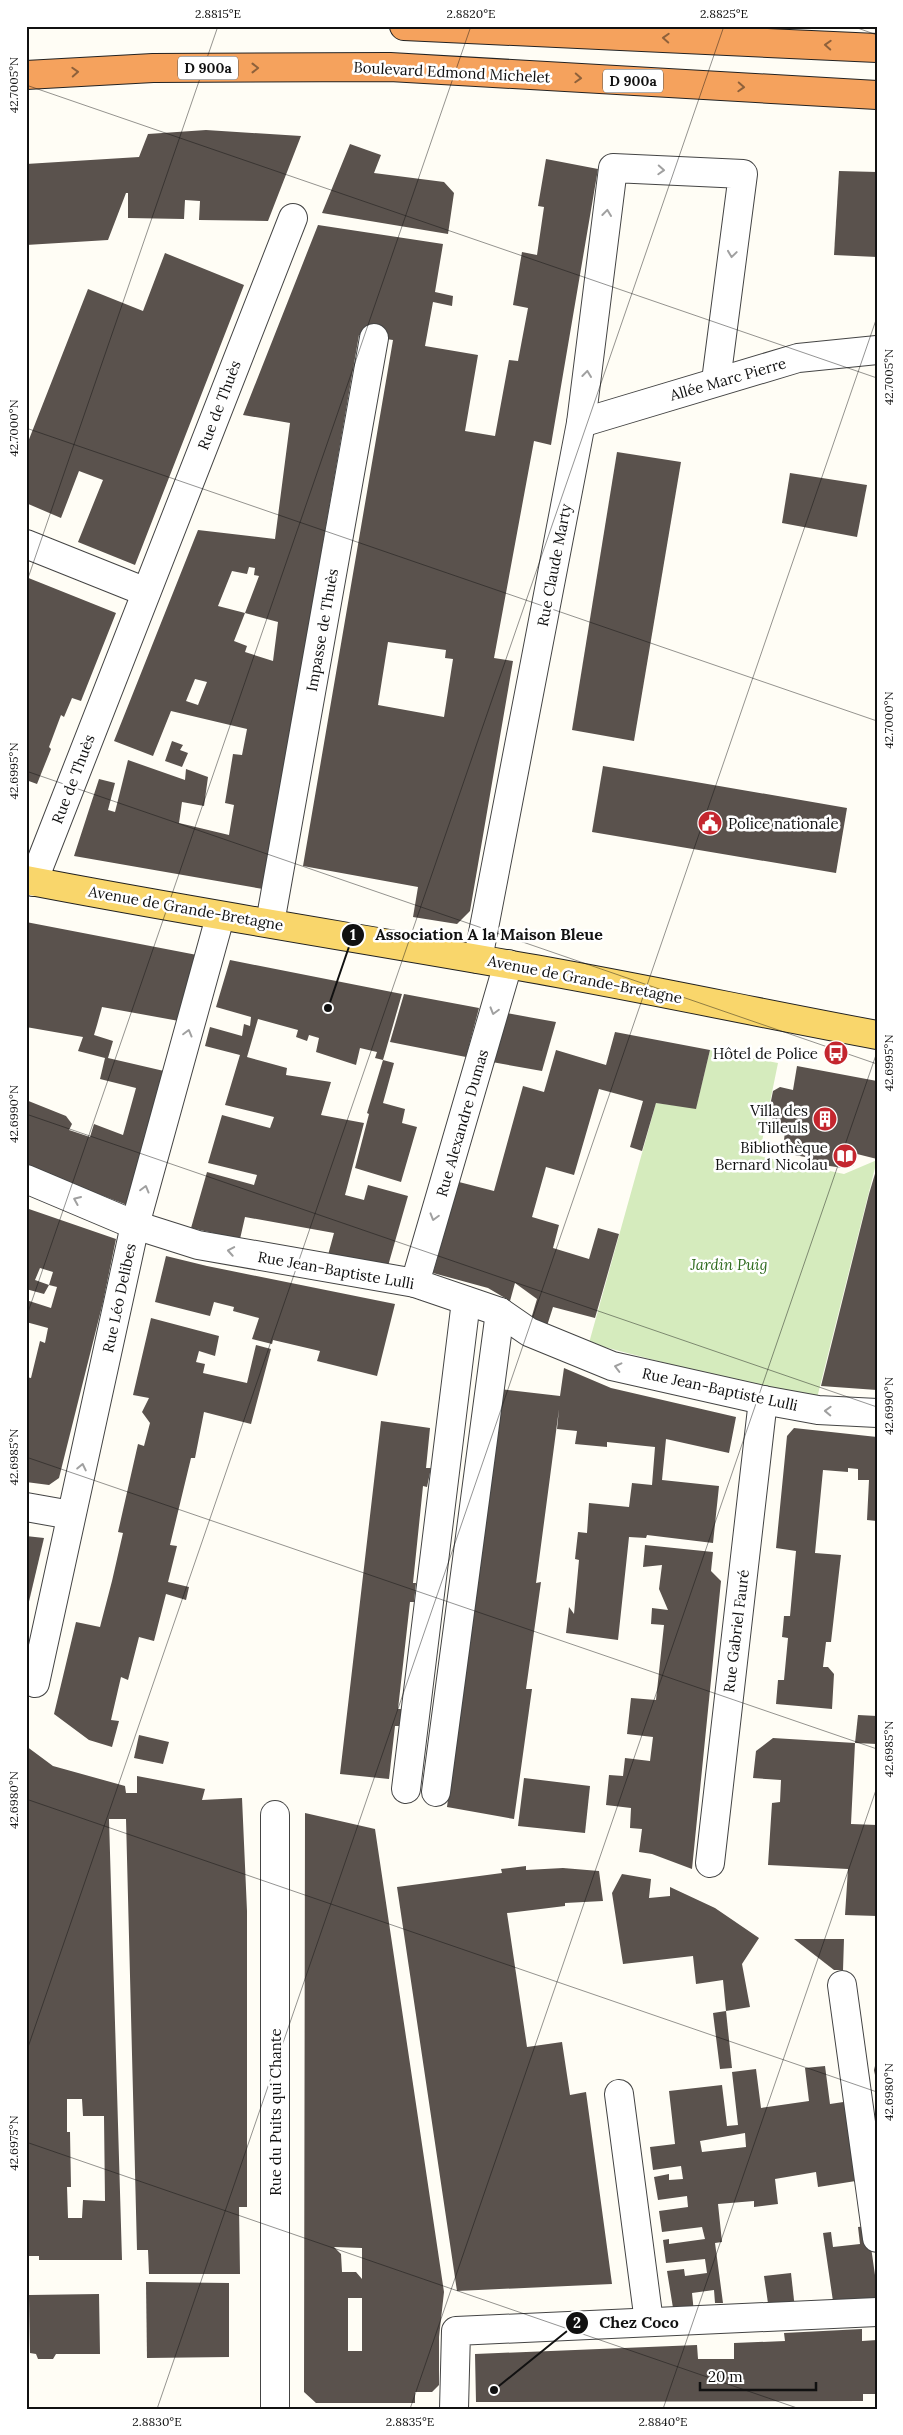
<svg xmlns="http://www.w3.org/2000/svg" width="903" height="2435" font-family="Lora,serif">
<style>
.green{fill:#d5ebbd}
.building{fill:#5a524d;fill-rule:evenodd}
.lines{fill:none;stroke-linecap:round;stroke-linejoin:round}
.minor-casing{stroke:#444;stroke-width:30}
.major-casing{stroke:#222;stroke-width:30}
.highway-casing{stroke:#222;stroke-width:30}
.minor{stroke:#fff;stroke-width:28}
.major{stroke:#f9d66b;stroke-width:28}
.highway{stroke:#f5a25d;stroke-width:28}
.oneway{stroke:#8e613b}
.oneway2{stroke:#a0a0a0}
.ticks{fill:none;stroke:#111;stroke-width:1;stroke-opacity:0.45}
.labels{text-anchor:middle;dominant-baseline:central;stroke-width:5;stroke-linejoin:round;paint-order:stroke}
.shield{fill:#fff;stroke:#585858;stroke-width:1}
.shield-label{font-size:14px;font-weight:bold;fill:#111}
.street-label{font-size:15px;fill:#111;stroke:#fff}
.poi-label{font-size:15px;fill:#111;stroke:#fff;text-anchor:end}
.park-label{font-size:15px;font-style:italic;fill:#2f6b1f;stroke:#fff}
.leader{fill:none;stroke:#111;stroke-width:2}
.callout-dot{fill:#111;stroke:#fff;stroke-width:2}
.mark-label{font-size:15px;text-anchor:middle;font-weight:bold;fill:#fff}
.callout-label{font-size:16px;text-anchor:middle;font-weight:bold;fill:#111;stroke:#fff;stroke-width:5;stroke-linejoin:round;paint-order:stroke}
.neatline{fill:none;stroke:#111;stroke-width:2}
.ticks-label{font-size:12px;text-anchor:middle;fill:#111}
</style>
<rect width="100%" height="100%" fill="#fffdf5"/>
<!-- green -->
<polygon class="green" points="710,1050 778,1063 759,1156 844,1174 877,1160 817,1398 692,1370 589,1343 656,1103 696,1108"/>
<!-- building -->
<g class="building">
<polygon points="206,130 301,136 268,221 199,220 200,201 185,200 184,219 128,218 128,193 126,193 108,240 26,245 26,164 139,157 148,134"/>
<polygon points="350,144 381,155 374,173 444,182 454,193 448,234 322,213"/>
<path d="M546,159L598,169L551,445L534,441L494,658L513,661L470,911L457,924L413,917L418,887L303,866L393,340L359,335L263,889L74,856L99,779L115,783L108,810L115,812L128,760L185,780L186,769L208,777L204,806L182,802L179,823L229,835L234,805L225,803L233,754L242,755L247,729L171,711L153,756L114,741L198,530L275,539L290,423L243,415L318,225L443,244L435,292L453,296L452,306L433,302L425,346L478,355L465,431L495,436L509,360L518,361L528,308L513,305L522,252L537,255L544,207L538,206ZM249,567L255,568L254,575L259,576L245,613L278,622L273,661L245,652L247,646L234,641L245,613L218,606L232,571L247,574ZM388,642L446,650L445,658L453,659L444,717L378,705ZM195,679L207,682L198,705L186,701Z"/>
<polygon points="839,171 877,172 877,257 834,255"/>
<polygon points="165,253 244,285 135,565 78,542 103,480 79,471 61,518 26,503 26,447 88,289 143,311"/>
<polygon points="617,452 681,462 634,741 572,730"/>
<polygon points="790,473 867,485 857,537 782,523"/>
<polygon points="26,577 116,613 81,701 72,698 64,717 61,715 49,747 51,749 37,784 26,780"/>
<polygon points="172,741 183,745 180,750 188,753 182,767 165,761"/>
<polygon points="603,766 847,808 836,873 592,832"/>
<polygon points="26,922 197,955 179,1021 102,1007 97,1025 94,1035 113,1041 108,1058 164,1071 127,1205 26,1166 26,1100 66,1116 72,1124 69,1130 90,1137 94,1124 123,1135 136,1088 100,1079 105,1058 78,1051 83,1037 26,1027"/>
<polygon points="230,960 402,994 383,1060 375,1058 377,1052 360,1048 356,1065 316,1052 319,1038 309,1035 307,1041 296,1037 298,1030 258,1019 247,1057 287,1068 286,1075 331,1082 321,1115 364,1123 345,1195 364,1200 368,1185 408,1196 388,1266 328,1255 334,1233 245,1217 240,1239 191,1228 207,1172 254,1185 257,1175 208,1163 222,1115 270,1128 274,1117 225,1105 240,1055 205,1046 210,1027 242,1036 244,1024 250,1026 251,1017 216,1007"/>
<polygon points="404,994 479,1008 466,1057 390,1042"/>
<polygon points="506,1013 556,1022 542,1071 492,1062"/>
<polygon points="615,1032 710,1050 696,1109 656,1103 642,1151 630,1147 643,1101 599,1089 574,1175 546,1167 532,1217 559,1225 553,1248 589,1259 598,1228 619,1234 595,1318 553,1307 546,1329 531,1319 537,1299 515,1283 510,1301 488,1288 433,1273 459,1182 494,1191 523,1086 544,1092 556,1050 606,1065"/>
<polygon points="383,1060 394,1063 383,1103 405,1109 402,1123 417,1127 401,1182 355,1168 369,1114 367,1113"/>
<polygon points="797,1066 877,1081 877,1159 857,1154 853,1166 843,1168 816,1164 805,1157 790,1154 792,1142 784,1140 785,1132 770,1129 775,1109 770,1106 773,1091 780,1087 793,1090"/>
<polygon points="877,1167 877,1390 821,1386 869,1194"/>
<polygon points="26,1208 116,1239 103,1302 59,1478 49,1485 26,1482 26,1377 31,1378 40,1341 45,1343 48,1328 26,1322 26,1300 51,1308 57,1287 49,1285 53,1272 40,1268 35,1280 49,1285 44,1294 26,1289"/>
<polygon points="166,1256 207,1266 395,1304 377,1376 317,1361 320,1351 273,1340 272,1344 252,1339 259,1318 233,1311 234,1307 214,1302 210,1316 155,1302"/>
<polygon points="151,1318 219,1336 215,1356 199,1351 196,1362 205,1364 203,1373 247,1383 256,1345 271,1349 251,1424 204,1412 195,1458 191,1458 170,1545 177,1546 168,1582 189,1587 186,1600 166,1594 154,1641 139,1637 128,1680 121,1677 111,1720 119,1721 112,1747 89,1740 54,1714 76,1622 100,1627 112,1581 123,1533 118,1532 138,1444 144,1446 150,1423 142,1412 149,1398 133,1395"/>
<polygon points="564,1368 611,1388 736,1417 729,1453 666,1439 662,1480 719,1486 713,1543 647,1535 646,1538 629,1537 618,1640 566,1633 569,1607 574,1614 579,1560 575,1559 578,1532 587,1533 589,1503 629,1507 632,1483 652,1485 655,1447 607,1442 607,1447 575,1444 577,1431 557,1429 559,1409 536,1583 541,1582 526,1689 532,1689 514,1819 447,1807 500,1389 560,1396"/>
<polygon points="381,1421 430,1428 426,1468 431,1468 427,1487 423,1486 413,1583 416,1583 414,1602 410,1602 398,1709 402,1709 399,1726 395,1726 389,1779 340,1774"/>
<polygon points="794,1428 877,1437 877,1521 867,1520 869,1480 858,1480 858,1469 848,1468 848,1472 823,1470 815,1553 841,1555 831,1642 826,1642 823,1667 828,1667 834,1674 832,1709 776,1704 778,1680 784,1680 788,1638 782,1637 783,1627 784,1616 790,1616 796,1551 776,1548 787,1436"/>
<polygon points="26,1536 44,1538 27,1610 26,1610"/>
<polygon points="645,1545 713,1552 711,1571 721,1581 692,1869 652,1854 639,1852 642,1829 630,1828 631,1808 606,1805 609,1775 623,1776 625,1758 650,1761 653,1737 627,1734 631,1698 656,1700 664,1625 651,1624 652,1608 668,1610 659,1589 662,1565 643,1567"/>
<polygon points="858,1715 877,1716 877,1744 855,1743"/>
<polygon points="139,1735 169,1742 163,1764 134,1758"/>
<polygon points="773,1738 855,1743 851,1824 877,1825 877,1916 845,1915 848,1869 768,1865 772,1803 780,1802 781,1780 753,1778 756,1751"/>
<path d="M26,1746L53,1766L125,1786L126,1793H137V1776L205,1789L202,1800L242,1798L247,1911V2207H239L240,2274H149L148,2250H137L126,1819H109L122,2260H39V2256H26ZM67,2099H82L83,2116H104L105,2201L83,2200L82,2218H68L67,2187H71L70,2132H67Z"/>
<polygon points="524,1778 590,1786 585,1833 518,1826"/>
<path d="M305,1813L375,1829L444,2292L439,2337V2385L432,2392H415V2403H316L304,2392ZM334,2247L362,2248V2279L356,2272H342L341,2254ZM348,2298H362V2351H348Z"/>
<polygon points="526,1866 526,1870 563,1868 599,1871 603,1901 565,1903 565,1906 507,1913 527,2047 562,2042 570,2095 586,2092 612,2284 457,2291 397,1887 502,1873 501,1869"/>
<polygon points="622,1874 651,1879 649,1898 670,1896 670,1887 715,1908 759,1938 742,1964 750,2007 726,2011 723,1980 696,1984 693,1956 623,1964 612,1893"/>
<polygon points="794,1939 844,1939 843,1970 834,1970"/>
<polygon points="726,2011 732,2068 720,2069 713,2013"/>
<polygon points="876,2062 877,2079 876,2080 874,2070"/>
<path d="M825,2066L830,2104L850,2101L862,2180L818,2187L816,2172L775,2179L778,2204L754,2207V2201L718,2204L722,2242L715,2243L723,2303H715L714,2290L692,2293L694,2313L674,2314L667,2271L684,2269L685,2276L707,2273L705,2259L666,2263L663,2240L669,2239V2244L705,2239L702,2227L662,2232L659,2211L688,2207L687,2196L658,2200L654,2177L669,2174V2180L683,2179L681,2166L653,2170L650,2147L675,2144L669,2091L722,2085L727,2126L738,2125L732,2072L756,2069L761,2108L809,2101L805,2068ZM745,2133L746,2147L702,2152L700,2141Z"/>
<polygon points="868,2226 877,2289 877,2306 834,2308 823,2233 831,2232 833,2247 860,2244 858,2227"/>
<polygon points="791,2273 795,2309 769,2310 764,2276"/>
<polygon points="146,2282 229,2283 229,2357 147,2358"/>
<polygon points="99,2294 100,2354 56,2354 53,2359 38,2359 36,2354 30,2353 29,2295"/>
<polygon points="862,2329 862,2341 877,2340 877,2394 863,2394 863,2401 476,2402 475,2354 697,2345 698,2359 734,2359 734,2343 785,2341 784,2333"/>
</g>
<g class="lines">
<defs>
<g id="minor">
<polyline points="581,423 798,358 877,350"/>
<polyline points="26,544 146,592"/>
<polyline points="33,882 293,218"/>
<polyline points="270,923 374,338"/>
<polyline points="478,959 581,423 613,168 743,174 716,381"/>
<polyline points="26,1179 135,1225 198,1245 415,1283 500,1312 529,1332 612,1366 763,1400 818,1410 877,1413"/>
<polyline points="415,1283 508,964"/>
<polyline points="26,1507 71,1515"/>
<polyline points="35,1683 135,1225 220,917"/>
<polyline points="406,1789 466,1301"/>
<polyline points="436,1792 500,1312"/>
<polyline points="710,1863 763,1400"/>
<polyline points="842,1985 877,2238"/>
<polyline points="619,2094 649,2322"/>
<polyline points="275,2409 275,1815"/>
<polyline points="454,2409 456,2331 877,2312"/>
</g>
<path id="major" d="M26,880C186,911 346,936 506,964C630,985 753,1012 877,1035"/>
<g id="highway">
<polyline points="404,26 877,48"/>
<polyline points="26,75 153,68 390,67 877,95"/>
</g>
</defs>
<!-- minor casing -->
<use href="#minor" class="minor-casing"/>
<!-- major casing -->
<use href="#major" class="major-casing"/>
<!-- highway casing -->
<use href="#highway" class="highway-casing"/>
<!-- minor -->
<use href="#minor" class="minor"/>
<!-- major -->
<use href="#major" class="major"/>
<!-- highway -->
<use href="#highway" class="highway"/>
</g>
<!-- one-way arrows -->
<defs><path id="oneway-chevron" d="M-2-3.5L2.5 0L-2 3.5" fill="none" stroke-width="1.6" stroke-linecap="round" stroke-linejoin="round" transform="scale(1.25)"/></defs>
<g class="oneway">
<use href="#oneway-chevron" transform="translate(666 38) rotate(-177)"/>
<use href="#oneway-chevron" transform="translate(828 45) rotate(-177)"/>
<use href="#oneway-chevron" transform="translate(255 68)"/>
<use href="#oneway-chevron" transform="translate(75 72) rotate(-3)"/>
<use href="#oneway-chevron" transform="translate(578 78) rotate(3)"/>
<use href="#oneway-chevron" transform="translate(741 87) rotate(3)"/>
</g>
<g class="oneway2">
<use href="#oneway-chevron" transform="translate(661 170) rotate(3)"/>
<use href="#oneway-chevron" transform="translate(607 213) rotate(-83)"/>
<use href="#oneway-chevron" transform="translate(732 254) rotate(98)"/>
<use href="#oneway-chevron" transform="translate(587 374) rotate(-83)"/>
<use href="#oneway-chevron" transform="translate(494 1011) rotate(106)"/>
<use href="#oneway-chevron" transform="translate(188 1033) rotate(-75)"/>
<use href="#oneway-chevron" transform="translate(145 1189) rotate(-75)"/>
<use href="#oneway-chevron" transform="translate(77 1200) rotate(-157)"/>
<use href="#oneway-chevron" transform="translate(434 1217) rotate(106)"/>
<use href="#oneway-chevron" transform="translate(231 1251) rotate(-170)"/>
<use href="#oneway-chevron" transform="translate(618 1367) rotate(-166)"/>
<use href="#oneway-chevron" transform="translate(828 1411) rotate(-178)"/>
<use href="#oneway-chevron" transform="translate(82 1467) rotate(-78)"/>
</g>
<!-- ticks -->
<path class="ticks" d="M852,26L877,35M26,85L877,378M26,428L877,721M26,584L218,26M26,771L877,1064M26,1114L877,1407M26,1318L471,26M26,1457L877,1749M26,1799L877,2092M26,2053L724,26M26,2142L800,2409M157,2409L877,317M410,2409L877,1052M663,2409L877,1787"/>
<!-- icons -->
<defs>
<symbol id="civic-disc" viewBox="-11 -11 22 22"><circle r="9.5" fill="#c4262e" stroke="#fff"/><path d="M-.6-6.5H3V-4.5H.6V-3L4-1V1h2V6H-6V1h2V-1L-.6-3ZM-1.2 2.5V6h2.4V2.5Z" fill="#fff"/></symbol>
<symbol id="bus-disc" viewBox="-11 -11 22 22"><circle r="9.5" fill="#c4262e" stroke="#fff"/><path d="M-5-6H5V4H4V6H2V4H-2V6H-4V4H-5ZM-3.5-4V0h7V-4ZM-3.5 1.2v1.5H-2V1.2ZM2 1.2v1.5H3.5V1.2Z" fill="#fff"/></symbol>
<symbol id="building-disc" viewBox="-11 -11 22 22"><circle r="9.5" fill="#c4262e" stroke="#fff"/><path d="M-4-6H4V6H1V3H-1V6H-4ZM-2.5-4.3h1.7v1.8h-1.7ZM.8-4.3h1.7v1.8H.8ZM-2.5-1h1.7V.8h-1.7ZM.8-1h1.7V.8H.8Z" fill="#fff"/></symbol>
<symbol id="library-disc" viewBox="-11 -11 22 22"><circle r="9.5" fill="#c4262e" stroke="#fff"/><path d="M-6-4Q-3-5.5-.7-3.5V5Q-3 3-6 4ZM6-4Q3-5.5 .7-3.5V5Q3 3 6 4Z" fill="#fff"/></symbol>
</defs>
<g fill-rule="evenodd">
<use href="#civic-disc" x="696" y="809" width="28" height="28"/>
<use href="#bus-disc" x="822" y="1039" width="28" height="28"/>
<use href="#building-disc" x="811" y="1105" width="28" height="28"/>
<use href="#library-disc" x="831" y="1142" width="28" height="28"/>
</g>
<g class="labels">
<!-- shield labels -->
<g class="shield">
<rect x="178" y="56.5" width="60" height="23" rx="4"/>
<rect x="603" y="69.5" width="60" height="23" rx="4"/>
</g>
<g class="shield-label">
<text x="208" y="68">D 900a</text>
<text x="633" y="81">D 900a</text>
</g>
<!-- street labels -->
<g class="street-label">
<text transform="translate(452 72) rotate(3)">Boulevard Edmond Michelet</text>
<text transform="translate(728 379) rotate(-16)">Allée Marc Pierre</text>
<text transform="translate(219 405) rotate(-69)">Rue de Thuès</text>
<text transform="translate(554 565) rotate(-79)">Rue Claude Marty</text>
<text transform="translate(322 630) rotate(-80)">Impasse de Thuès</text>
<text transform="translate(73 779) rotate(-69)">Rue de Thuès</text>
<text transform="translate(186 908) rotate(10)">Avenue de Grande-Bretagne</text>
<text transform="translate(585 979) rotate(11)">Avenue de Grande-Bretagne</text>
<text transform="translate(462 1123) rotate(-74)">Rue Alexandre Dumas</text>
<text transform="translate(336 1270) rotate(10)">Rue Jean-Baptiste Lulli</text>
<text transform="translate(119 1298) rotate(-78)">Rue Léo Delibes</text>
<text transform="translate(720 1389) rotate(12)">Rue Jean-Baptiste Lulli</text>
<text transform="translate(736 1631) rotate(-83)">Rue Gabriel Fauré</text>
<text transform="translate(275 2112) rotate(-90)">Rue du Puits qui Chante</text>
</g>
<!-- poi labels -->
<g class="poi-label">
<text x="728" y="823" text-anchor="start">Police nationale</text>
<text x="818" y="1053">Hôtel de Police</text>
<text x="808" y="1110">Villa des<tspan x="808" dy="17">Tilleuls</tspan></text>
<text x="828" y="1147">Bibliothèque<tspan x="828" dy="17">Bernard Nicolau</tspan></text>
</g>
<!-- park labels -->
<g class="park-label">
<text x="729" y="1264">Jardin Puig</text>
</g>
</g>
<!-- callouts -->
<path class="leader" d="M328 1008L353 935M494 2390L577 2323"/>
<g class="callout-dot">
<circle cx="328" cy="1008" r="5"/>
<circle cx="494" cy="2390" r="5"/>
<circle cx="353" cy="935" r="12"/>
<circle cx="577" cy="2323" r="12"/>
</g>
<g class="mark-label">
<text x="353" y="940">1</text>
<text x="577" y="2328">2</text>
</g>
<g class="callout-label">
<text x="489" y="940">Association A la Maison Bleue</text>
<text x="639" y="2328">Chez Coco</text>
</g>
<!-- border -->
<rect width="903" height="2435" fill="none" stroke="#ffffff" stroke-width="55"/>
<!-- scale -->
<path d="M700 2382v8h116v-8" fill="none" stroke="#111111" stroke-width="2.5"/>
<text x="708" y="2382" font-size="15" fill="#111111" stroke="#ffffff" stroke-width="4" paint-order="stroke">20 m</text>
<rect x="28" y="28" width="848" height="2380" class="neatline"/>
<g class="ticks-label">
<text x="218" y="18">2.8815°E</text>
<text x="471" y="18">2.8820°E</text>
<text x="724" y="18">2.8825°E</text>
<text transform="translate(14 85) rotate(-90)" y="4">42.7005°N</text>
<text transform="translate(889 377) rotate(-90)" y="4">42.7005°N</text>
<text transform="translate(14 428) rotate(-90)" y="4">42.7000°N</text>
<text transform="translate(889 720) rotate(-90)" y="4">42.7000°N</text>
<text transform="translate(14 771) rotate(-90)" y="4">42.6995°N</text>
<text transform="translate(889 1063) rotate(-90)" y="4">42.6995°N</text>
<text transform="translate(14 1114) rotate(-90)" y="4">42.6990°N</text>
<text transform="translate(889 1406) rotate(-90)" y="4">42.6990°N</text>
<text transform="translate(14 1457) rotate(-90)" y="4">42.6985°N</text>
<text transform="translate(889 1749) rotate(-90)" y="4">42.6985°N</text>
<text transform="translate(14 1800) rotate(-90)" y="4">42.6980°N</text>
<text transform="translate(889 2092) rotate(-90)" y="4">42.6980°N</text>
<text transform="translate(14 2143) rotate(-90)" y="4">42.6975°N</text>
<text x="157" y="2426">2.8830°E</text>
<text x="410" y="2426">2.8835°E</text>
<text x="663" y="2426">2.8840°E</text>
</g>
</svg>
